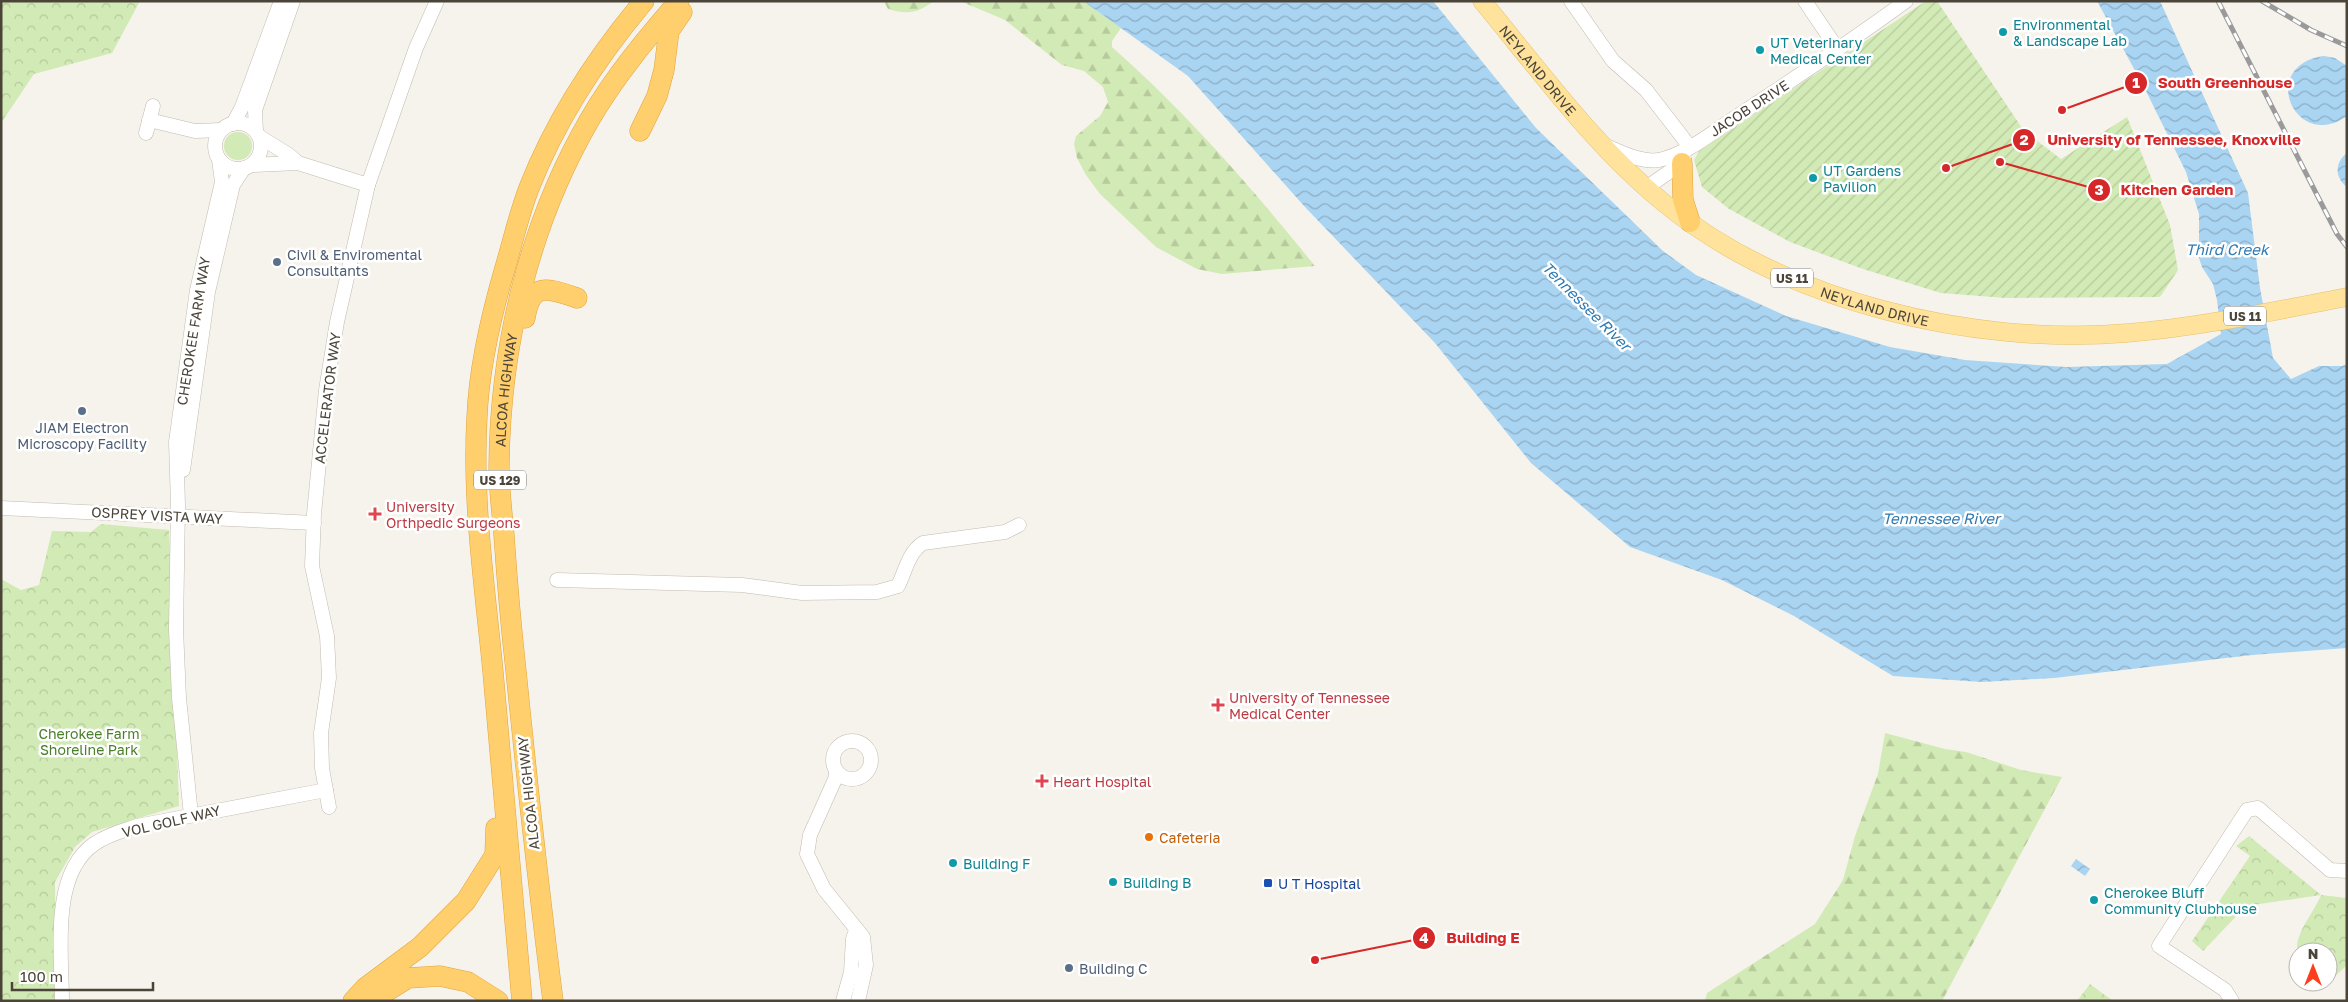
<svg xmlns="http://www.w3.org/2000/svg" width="2348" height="1002" font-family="'Golos Text',sans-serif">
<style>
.grass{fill:#d2eab5}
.forest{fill:url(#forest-firs)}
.park{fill:url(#park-crowns)}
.garden{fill:url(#garden-furrows)}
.water{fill:url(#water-waves)}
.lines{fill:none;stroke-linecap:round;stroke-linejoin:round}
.minor-casing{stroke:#c2bbae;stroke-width:15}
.major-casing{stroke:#e6c16a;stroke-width:19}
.highway-casing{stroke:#e0a43c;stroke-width:21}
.minor{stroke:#fff;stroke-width:14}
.major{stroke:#ffe39c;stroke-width:18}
.highway{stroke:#ffcf6e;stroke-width:20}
.rail-casing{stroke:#9a9a9a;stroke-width:5}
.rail{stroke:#fff;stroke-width:3;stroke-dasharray:9;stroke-linecap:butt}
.culture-dot{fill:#0f9aa8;stroke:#fff;stroke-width:2}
.service-dot{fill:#5c6f8a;stroke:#fff;stroke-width:2}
.health-dot{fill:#e0444e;stroke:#fff;stroke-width:2}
.food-dot{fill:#e8710a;stroke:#fff;stroke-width:2}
.transit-dot{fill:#1a4fb4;stroke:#fff;stroke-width:2}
.labels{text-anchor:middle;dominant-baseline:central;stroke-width:5;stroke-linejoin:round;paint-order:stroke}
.shield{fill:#fff;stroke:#817c74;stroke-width:1}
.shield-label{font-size:12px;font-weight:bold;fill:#4b4439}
.culture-label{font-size:14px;fill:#0d838f;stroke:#fff;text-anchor:start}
.street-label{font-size:14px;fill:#4b4439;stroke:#fff}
.service-label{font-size:14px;fill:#4e5e75;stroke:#fff;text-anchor:start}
.health-label{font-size:14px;fill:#be3a42;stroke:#fff;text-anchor:start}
.park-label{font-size:14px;fill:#4a7f2a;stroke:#fff}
.food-label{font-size:14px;fill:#c56008;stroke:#fff;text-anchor:start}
.transit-label{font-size:14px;fill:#164399;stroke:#fff;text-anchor:start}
.water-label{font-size:15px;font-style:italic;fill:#2e7ab2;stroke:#fff}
.leader{fill:none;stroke:#d62828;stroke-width:2}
.callout-dot{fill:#d62828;stroke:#fff;stroke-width:2}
.mark-label{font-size:15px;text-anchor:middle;font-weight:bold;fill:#fff}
.callout-label{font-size:15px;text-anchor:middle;font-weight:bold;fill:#d62828;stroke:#fff;stroke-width:5;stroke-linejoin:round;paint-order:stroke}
</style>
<defs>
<pattern id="forest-firs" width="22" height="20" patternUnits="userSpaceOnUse" patternTransform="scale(1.25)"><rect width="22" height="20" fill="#d2eab5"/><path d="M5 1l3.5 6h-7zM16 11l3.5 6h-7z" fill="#b6ca9c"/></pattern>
<pattern id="park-crowns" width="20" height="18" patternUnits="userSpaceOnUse" patternTransform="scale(1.25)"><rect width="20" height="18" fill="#d2eab5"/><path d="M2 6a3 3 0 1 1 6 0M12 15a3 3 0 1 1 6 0" fill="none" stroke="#b6ca9c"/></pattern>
<pattern id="garden-furrows" width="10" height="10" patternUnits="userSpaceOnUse" patternTransform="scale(1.25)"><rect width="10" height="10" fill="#d2eab5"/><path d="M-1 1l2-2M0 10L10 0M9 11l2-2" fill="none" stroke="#b6ca9c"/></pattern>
<pattern id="water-waves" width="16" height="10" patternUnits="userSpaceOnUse" patternTransform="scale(1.25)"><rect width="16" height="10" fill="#a9d4f2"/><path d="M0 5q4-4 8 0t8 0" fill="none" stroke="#8caec5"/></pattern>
</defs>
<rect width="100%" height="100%" fill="#f6f3ec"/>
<!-- grass -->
<circle class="grass" cx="238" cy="146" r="14"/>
<!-- forest -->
<g class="forest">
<path d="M884,1H934C917,13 909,15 888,9Z"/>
<path d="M960,1H1083L1121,28L1112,41V47C1187,113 1252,188 1315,266L1222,274L1197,269L1156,247L1100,194L1086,175L1077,158L1074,144L1076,136L1100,116L1108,102L1103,87L1084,71L1062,65L1005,20Z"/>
<polygon points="1885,733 1945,749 1966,752 2021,770 2062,777 1942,1001 1705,1001 1707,993 1815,924 1843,880 1855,836 1878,774"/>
</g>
<!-- park -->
<g class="park">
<polygon points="1,1 140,1 112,53 34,74 1,123"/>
<polygon points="101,524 169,530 179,806 92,832 75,847 55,882 56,1001 1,1001 1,579 21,590 39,585 52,531 91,532"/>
<path d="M2249,836L2321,895L2347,898V965L2329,982L2328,952H2302L2297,948C2297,931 2314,912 2321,895L2246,906L2203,951L2192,941L2250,856L2236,846Z"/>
<polygon points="2090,984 2113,1001 2077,1001"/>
</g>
<!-- garden -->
<polygon class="garden" points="1926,1 1937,1 2024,131 2061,159 2127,117 2170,225 2178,270 2160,297 2006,298 1941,293 1863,269 1790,242 1729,209 1702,187 1694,160 1699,151"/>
<!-- water -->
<g class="water">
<polygon points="1083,1 1433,1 1536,128 1663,251 1696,275 1786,316 1890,347 1965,360 2066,367 2167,364 2221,334 2217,300 2213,284 2202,267 2199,258 2199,214 2186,172 2144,87 2097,1 2160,1 2248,193 2260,288 2273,358 2291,379 2319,366 2342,366 2347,364 2347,648 2252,655 2054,678 1982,682 1893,676 1794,616 1722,580 1630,547 1531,463 1435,343 1305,207 1188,76"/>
<path d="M2324,56L2335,58L2347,66V116C2295,153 2257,65 2324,56Z"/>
<path d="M2347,153V187C2334,177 2335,162 2347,153Z"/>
<polygon points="2076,859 2090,869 2085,876 2071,866"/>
</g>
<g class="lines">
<defs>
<g id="minor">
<polyline points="1571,1 1613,61 1646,90 1690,147"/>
<polyline points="1805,1 1838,50"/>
<polyline points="149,120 195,131 221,130"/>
<circle cx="238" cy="146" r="23"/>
<polyline points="233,124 242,107 281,1"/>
<polyline points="256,132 255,110 293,1"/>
<polyline points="146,133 153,106"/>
<polyline points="260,137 289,155 298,163"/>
<path d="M1604,145C1621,152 1641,163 1659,160C1688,154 1715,130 1739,115C1795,78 1852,41 1906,1"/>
<polyline points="251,165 298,163 368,185"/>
<polyline points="1646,188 1682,163 1684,158"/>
<polyline points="183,470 208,292 233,185 244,168"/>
<polyline points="1,508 314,523"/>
<path d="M557,580L742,585L802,593L877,592L898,586C906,570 908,553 923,543L1005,532L1019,525"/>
<circle cx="852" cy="760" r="19"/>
<polyline points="836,771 836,777 810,835 807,854 824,889 863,937 866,965 858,1001"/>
<polyline points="329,807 322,768 321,733 329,678 327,636 312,566 314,514 326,390 337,322 368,185 416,48 437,1"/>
<polyline points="191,815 179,698 176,629 178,505 176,442 197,290 222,182 219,159"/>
<path d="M62,1001C62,954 50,875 94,844C107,835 122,831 137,826L326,790"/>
<polyline points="843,1001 851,972 853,939 856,930"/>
<polyline points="2232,1001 2225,990 2159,946 2247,810 2258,808 2330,870 2347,871"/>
</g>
<g id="major">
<path id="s1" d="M1482,1C1540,71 1594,146 1664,203C1785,302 1974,346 2127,333C2201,327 2274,311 2347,297"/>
</g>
<g id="highway">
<polyline points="640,131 657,96 664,70 669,31 682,12"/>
<polyline points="1682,163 1683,200 1690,222"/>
<path d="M525,318C531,281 548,288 577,298"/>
<polyline points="353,1001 365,988 420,947 466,901 495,855 496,828"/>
<polyline points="371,1001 408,978 440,976 468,982 498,1001"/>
<path d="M522,1001C512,891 503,782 493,672C485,588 472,502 477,417C479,366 491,316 505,268C513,241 519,214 529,188C556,119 597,57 644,1"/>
<path id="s2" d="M553,1001C539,891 527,781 516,671C511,626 507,580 504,535C502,512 499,489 499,467C500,346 529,224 590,119C615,76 647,38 679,1"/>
</g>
</defs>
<!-- minor casing -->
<use href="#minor" class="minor-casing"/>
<!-- major casing -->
<use href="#major" class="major-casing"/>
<!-- highway casing -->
<use href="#highway" class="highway-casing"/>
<!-- minor -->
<use href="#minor" class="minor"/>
<!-- major -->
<use href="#major" class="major"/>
<!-- highway -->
<use href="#highway" class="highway"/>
<defs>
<g id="rail">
<polyline points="2218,1 2337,234 2347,247"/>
<polyline points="2262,1 2311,30 2347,46"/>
</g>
</defs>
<!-- rail casing -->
<use href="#rail" class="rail-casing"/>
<!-- rail -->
<use href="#rail" class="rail"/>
</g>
<!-- markers -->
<g class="culture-dot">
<circle cx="2003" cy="32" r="5"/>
<circle cx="1760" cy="50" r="5"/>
<circle cx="1813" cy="178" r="5"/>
<circle cx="953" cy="863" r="5"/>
<circle cx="1113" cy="882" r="5"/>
<circle cx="2094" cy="900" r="5"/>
</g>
<g class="service-dot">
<circle cx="277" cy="262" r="5"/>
<circle cx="82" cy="411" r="5"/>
<circle cx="1069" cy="968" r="5"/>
</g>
<g class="health-dot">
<path d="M372.5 506.5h5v5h5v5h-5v5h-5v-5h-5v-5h5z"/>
<path d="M1215.5 697.5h5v5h5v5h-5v5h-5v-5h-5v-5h5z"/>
<path d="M1039.5 773.5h5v5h5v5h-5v5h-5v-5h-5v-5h5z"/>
</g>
<circle class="food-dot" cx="1149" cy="837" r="5"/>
<rect class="transit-dot" x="1263" y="878" width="10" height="10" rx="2.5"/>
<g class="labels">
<!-- shield labels -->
<g class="shield">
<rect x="1771" y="268.5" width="42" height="19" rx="4"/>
<rect x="2224" y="306.5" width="42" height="19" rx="4"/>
<rect x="474" y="470.5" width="52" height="19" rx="4"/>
</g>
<g class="shield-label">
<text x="1792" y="278">US 11</text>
<text x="2245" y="316">US 11</text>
<text x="500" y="480">US 129</text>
</g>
<!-- culture labels -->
<g class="culture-label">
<text x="2013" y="24">Environmental<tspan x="2013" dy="16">&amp; Landscape Lab</tspan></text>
<text x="1770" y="42">UT Veterinary<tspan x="1770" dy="16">Medical Center</tspan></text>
<text x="1823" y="170">UT Gardens<tspan x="1823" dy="16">Pavilion</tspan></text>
<text x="963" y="863">Building F</text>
<text x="1123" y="882">Building B</text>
<text x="2104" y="892">Cherokee Bluff<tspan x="2104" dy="16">Community Clubhouse</tspan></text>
</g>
<!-- street labels -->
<g class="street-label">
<text stroke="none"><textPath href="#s1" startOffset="89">NEYLAND DRIVE</textPath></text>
<text transform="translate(1749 108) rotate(-33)">JACOB DRIVE</text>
<text stroke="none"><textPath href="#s1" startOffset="509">NEYLAND DRIVE</textPath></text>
<text transform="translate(193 331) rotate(-81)">CHEROKEE FARM WAY</text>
<text stroke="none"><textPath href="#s2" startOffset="614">ALCOA HIGHWAY</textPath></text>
<text transform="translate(327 398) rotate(-83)">ACCELERATOR WAY</text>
<text transform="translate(157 515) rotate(3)">OSPREY VISTA WAY</text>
<text transform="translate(528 793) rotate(-96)">ALCOA HIGHWAY</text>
<text transform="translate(171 821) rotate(-13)">VOL GOLF WAY</text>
</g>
<!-- service labels -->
<g class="service-label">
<text x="287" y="254">Civil &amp; Enviromental<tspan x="287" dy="16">Consultants</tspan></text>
<text x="82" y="427" text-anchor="middle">JIAM Electron<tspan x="82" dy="16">Microscopy Facility</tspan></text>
<text x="1079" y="968">Building C</text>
</g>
<!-- health labels -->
<g class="health-label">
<text x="386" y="506">University<tspan x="386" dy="16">Orthpedic Surgeons</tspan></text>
<text x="1229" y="697">University of Tennessee<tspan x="1229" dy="16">Medical Center</tspan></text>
<text x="1053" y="781">Heart Hospital</text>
</g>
<!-- park labels -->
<g class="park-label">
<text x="89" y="733">Cherokee Farm<tspan x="89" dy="16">Shoreline Park</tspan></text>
</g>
<!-- food labels -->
<g class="food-label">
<text x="1159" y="837">Cafeteria</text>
</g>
<!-- transit labels -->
<g class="transit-label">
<text x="1278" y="883">U T Hospital</text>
</g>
<!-- water labels -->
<g class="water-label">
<text x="2227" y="249">Third Creek</text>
<text transform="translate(1587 306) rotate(45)">Tennessee River</text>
<text x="1941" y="518">Tennessee River</text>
</g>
</g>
<!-- callouts -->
<path class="leader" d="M2062 110L2136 83M1946 168L2024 140M2000 162L2099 190M1315 960L1424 938"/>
<g class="callout-dot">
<circle cx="2062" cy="110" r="5"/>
<circle cx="1946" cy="168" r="5"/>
<circle cx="2000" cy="162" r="5"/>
<circle cx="1315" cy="960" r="5"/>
<circle cx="2136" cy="83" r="12"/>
<circle cx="2024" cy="140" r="12"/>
<circle cx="2099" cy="190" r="12"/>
<circle cx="1424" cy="938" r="12"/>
</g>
<g class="mark-label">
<text x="2136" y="88">1</text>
<text x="2024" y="145">2</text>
<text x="2099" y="195">3</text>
<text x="1424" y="943">4</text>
</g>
<g class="callout-label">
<text x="2225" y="88">South Greenhouse</text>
<text x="2174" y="145">University of Tennessee, Knoxville</text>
<text x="2177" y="195">Kitchen Garden</text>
<text x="1483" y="943">Building E</text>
</g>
<!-- border -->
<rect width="2348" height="1002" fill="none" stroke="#4b4439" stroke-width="5"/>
<!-- north arrow -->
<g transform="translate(2313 967)"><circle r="24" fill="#ffffff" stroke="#b7b4b0"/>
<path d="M0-4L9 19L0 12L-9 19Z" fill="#fc3f1d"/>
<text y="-8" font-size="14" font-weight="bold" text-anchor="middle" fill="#4b4439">N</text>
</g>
<!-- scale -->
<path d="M12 982v8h141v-8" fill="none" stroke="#4b4439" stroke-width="2.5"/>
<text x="20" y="982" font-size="15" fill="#4b4439" stroke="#ffffff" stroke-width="4" paint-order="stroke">100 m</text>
</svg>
